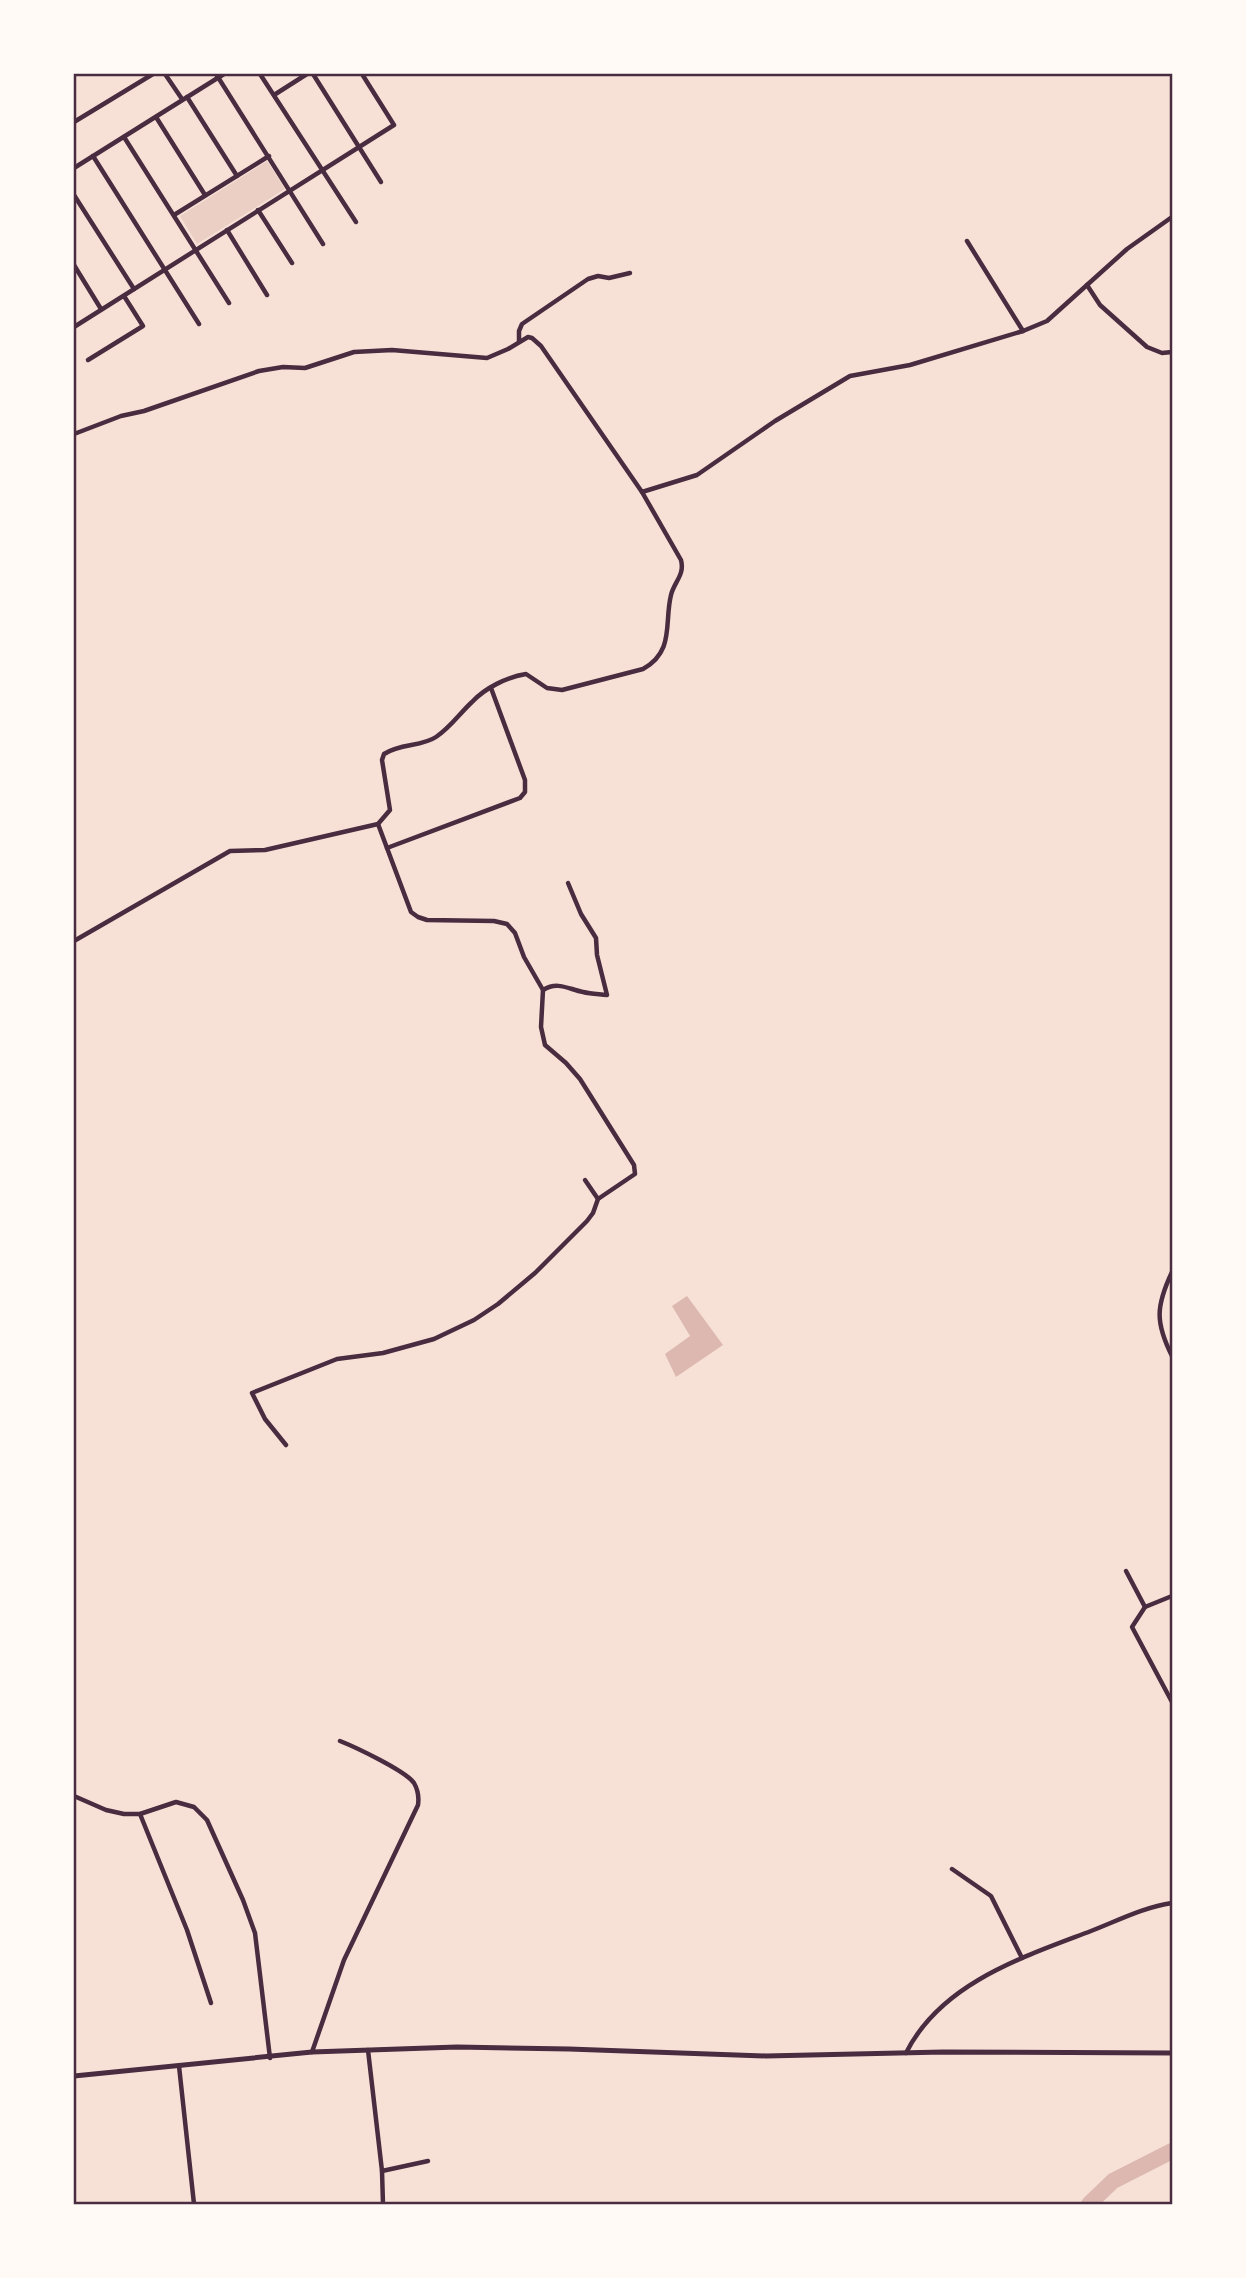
<svg xmlns="http://www.w3.org/2000/svg" width="1246" height="2278" font-family="'Titillium Web',sans-serif">
<style>
.green{fill:#ebcfc5}
.water{fill:#dcb8b0}
.lines{fill:none;stroke-linecap:round;stroke-linejoin:round}
.river{stroke:#dcb8b0;stroke-width:16}
.minor{stroke:#4a2c40;stroke-width:4.5}
.tertiary{stroke:#4a2c40;stroke-width:5}
.neatline{fill:none;stroke:#4a2c40;stroke-width:2.5}
</style>
<rect width="100%" height="100%" fill="#f7e1d7"/>
<!-- green -->
<polygon class="green" points="267,161 285,189 197,244 180,216"/>
<!-- water -->
<polygon class="water" points="687,1296 723,1345 676,1377 665,1354 690,1336 672,1306"/>
<g class="lines">
<!-- river -->
<polyline class="river" points="1089,2204 1113,2181 1172,2151"/>
<!-- minor -->
<g class="minor">
<polyline points="165,74 182,99"/>
<polyline points="216,74 323,244"/>
<polyline points="260,74 356,222"/>
<polyline points="313,74 381,182"/>
<polyline points="274,95 307,74"/>
<polyline points="187,97 237,176"/>
<polyline points="156,117 205,195"/>
<polyline points="74,122 153,74"/>
<polyline points="124,137 229,303"/>
<polyline points="93,156 199,324"/>
<polyline points="74,168 224,74"/>
<polyline points="74,195 134,289"/>
<polyline points="258,210 292,263"/>
<polyline points="174,215 269,156"/>
<polyline points="227,230 267,295"/>
<polyline points="967,241 1023,331"/>
<polyline points="74,265 101,309"/>
<polyline points="1087,285 1127,249 1172,217"/>
<polyline points="74,327 394,125 362,74"/>
<polyline points="519,341 519,331 522,324 588,279 598,276 609,278 630,273"/>
<polyline points="88,360 143,326 124,296"/>
<polyline points="74,434 121,416 144,411 259,371 283,367 305,368 354,352 392,350 487,358 508,349 528,337 532,338 541,346 642,492 697,475 775,421 850,376 910,365 1023,331 1047,321 1087,285 1100,305 1147,347 1162,353 1172,352"/>
<polyline points="387,848 520,798 525,792 525,780 491,688"/>
<path d="M74,941L230,851L265,850L378,824L390,810L382,760L384,754C401,743 421,747 436,737C451,727 459,714 472,702C485,688 507,677 526,674L547,688L562,690L643,669C675,651 664,623 671,595C674,582 685,575 681,560L642,492"/>
<path d="M543,990C558,981 568,989 583,992C591,994 599,994 607,995L597,955L596,938L581,914L568,883"/>
<polyline points="585,1180 598,1199"/>
<path d="M1172,1272C1156,1306 1155,1322 1172,1356"/>
<polyline points="286,1445 265,1419 252,1393 337,1359 383,1353 434,1339 474,1320 498,1304 535,1273 587,1221 593,1213 598,1199 635,1174 634,1165 580,1079 566,1063 545,1045 541,1027 543,990 524,957 515,933 507,924 494,921 427,920 418,917 411,912 378,824"/>
<polyline points="1126,1571 1145,1607"/>
<polyline points="1172,1596 1145,1607 1132,1627 1172,1702"/>
<polyline points="74,1796 106,1810 124,1814 140,1814 176,1802 194,1807 207,1820 243,1900 255,1933 270,2058"/>
<polyline points="140,1814 187,1930 211,2003"/>
<polyline points="952,1869 991,1896 1022,1958"/>
<polyline points="368,2050 382,2171 383,2204"/>
<path d="M312,2052L344,1960L418,1805C419,1798 418,1790 414,1783C406,1771 355,1747 340,1741"/>
<path d="M906,2053C941,1983 1023,1957 1091,1931C1117,1921 1144,1907 1172,1903"/>
<polyline points="179,2066 194,2204"/>
<polyline points="382,2171 428,2161"/>
</g>
<!-- tertiary -->
<polyline class="tertiary" points="74,2076 312,2052 457,2047 569,2049 766,2056 943,2052 1172,2053"/>
</g>
<!-- border -->
<rect width="1246" height="2278" fill="none" stroke="#fffaf5" stroke-width="150"/>
<rect x="75" y="75" width="1096" height="2128" class="neatline"/>
</svg>
